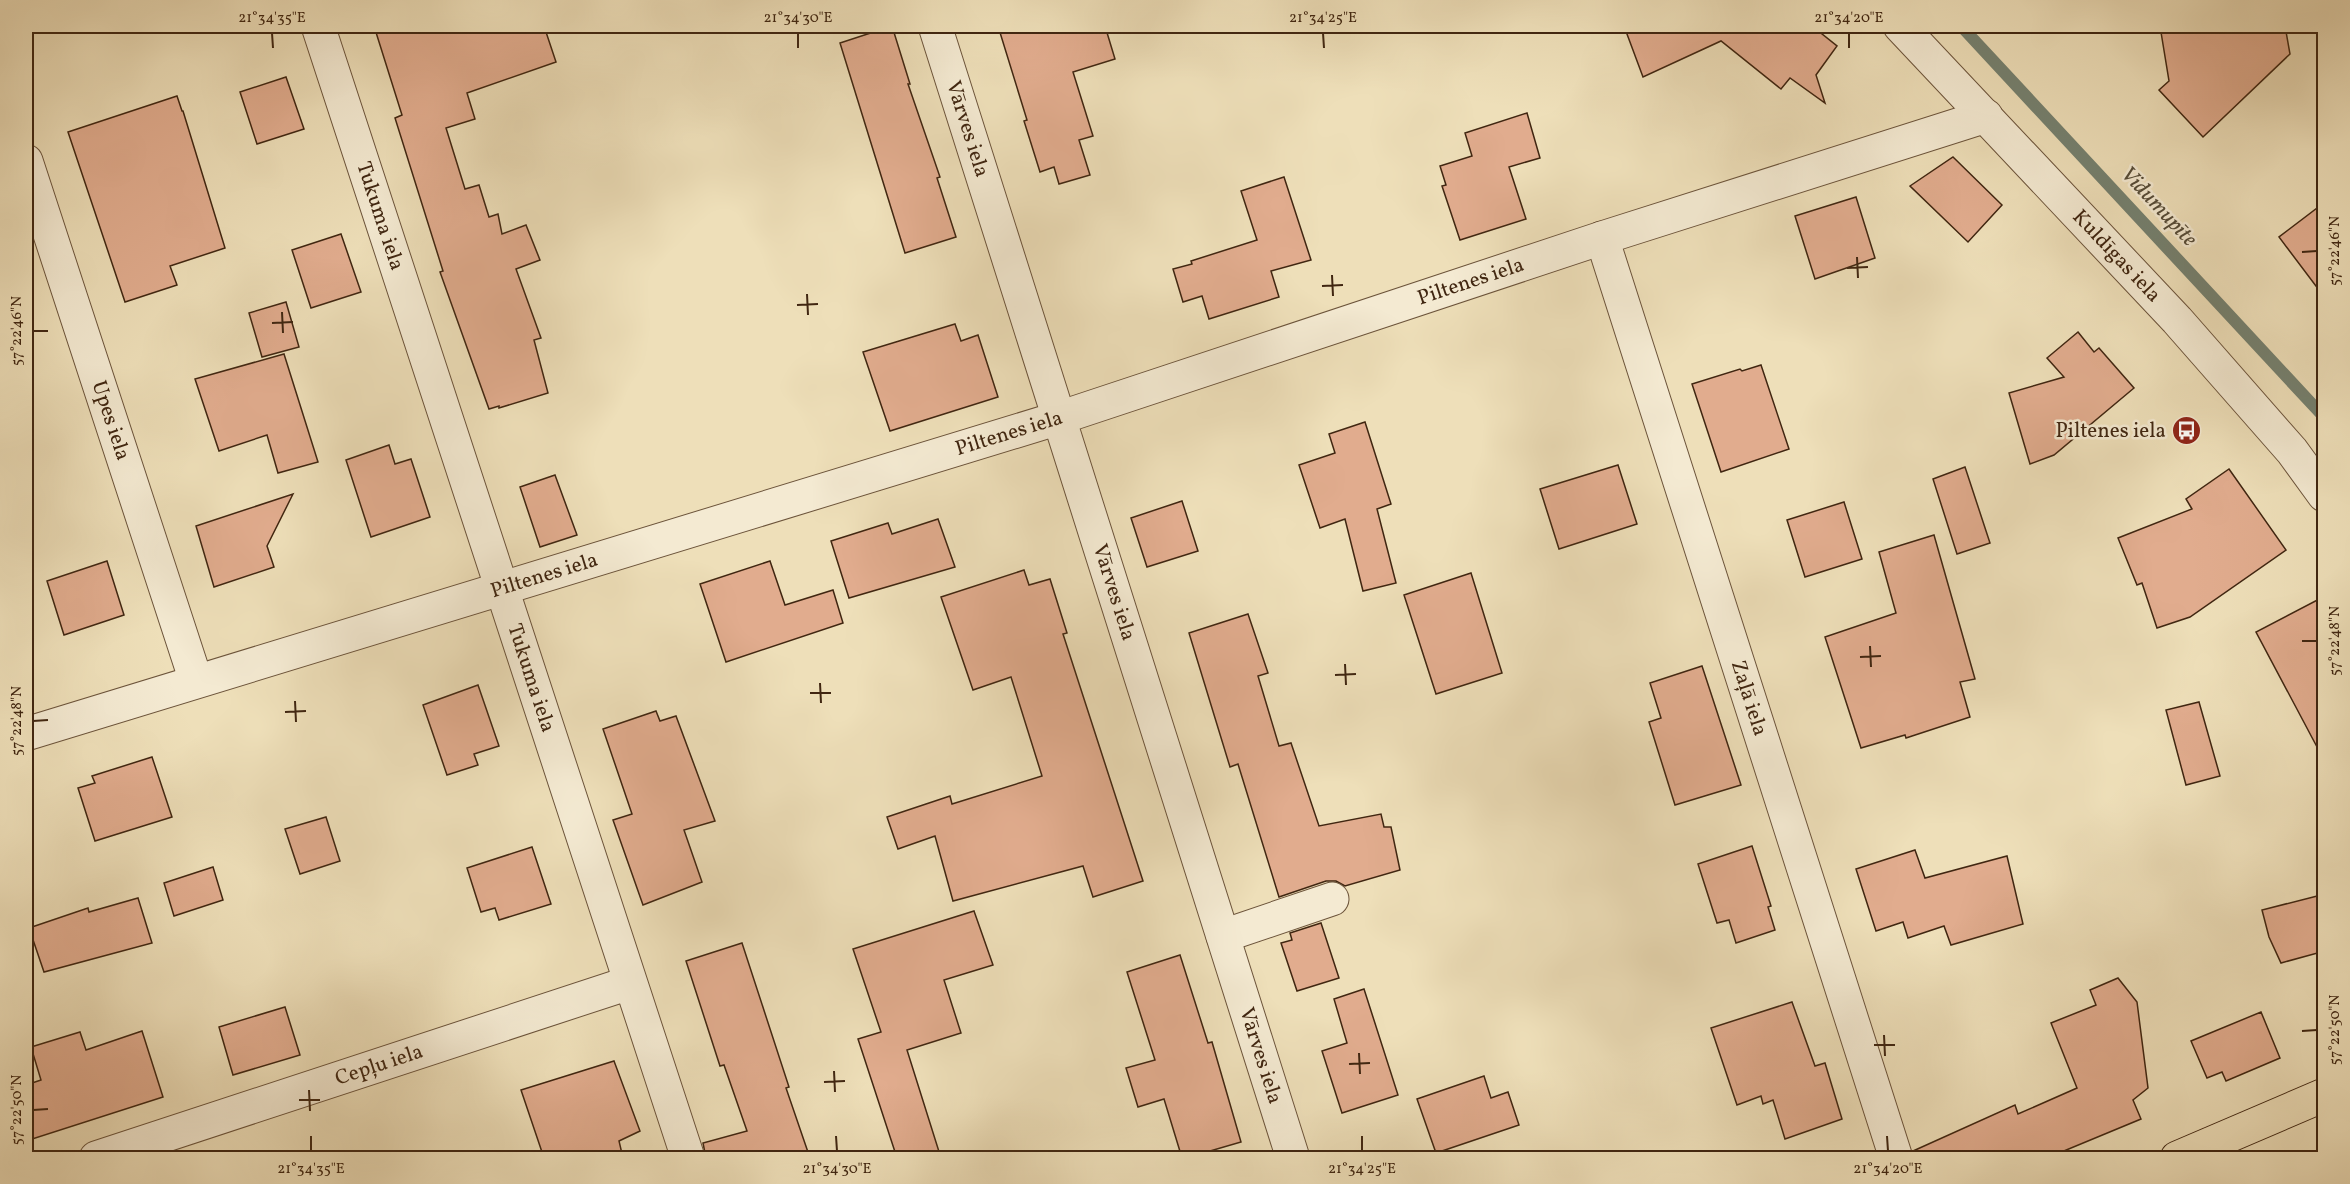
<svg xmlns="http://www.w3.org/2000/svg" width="2350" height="1184" font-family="Vollkorn,serif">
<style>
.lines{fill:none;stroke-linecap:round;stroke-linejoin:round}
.stream{stroke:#758170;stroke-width:12}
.building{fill:#e1ac8e;stroke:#402611;stroke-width:1.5}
.minor-casing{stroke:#6c543b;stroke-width:35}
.major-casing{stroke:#402611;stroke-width:35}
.minor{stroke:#f4ead2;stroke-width:33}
.major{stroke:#eedfb9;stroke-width:33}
.ticks{fill:none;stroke:#402611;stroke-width:2}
.labels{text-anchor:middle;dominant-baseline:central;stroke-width:5;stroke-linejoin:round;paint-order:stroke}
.street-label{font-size:21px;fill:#402611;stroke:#f4ead2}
.poi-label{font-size:21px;fill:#402611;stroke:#f4ead2;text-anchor:end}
.water-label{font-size:22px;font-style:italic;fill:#564c38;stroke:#f4ead2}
.neatline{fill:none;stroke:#402611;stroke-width:2}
.ticks-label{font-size:15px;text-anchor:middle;fill:#402611}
</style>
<rect width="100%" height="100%" fill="#eedfb9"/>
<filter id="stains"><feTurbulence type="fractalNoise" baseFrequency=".00333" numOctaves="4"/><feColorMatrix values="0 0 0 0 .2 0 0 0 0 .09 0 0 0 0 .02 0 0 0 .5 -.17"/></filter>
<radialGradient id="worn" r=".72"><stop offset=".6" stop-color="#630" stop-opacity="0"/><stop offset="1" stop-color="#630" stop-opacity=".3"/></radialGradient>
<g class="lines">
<!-- stream -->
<polyline class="stream" points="1961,26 2324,417"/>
</g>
<!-- building -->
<g class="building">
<polygon points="374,26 544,26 556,62 467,93 475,119 446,128 465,189 479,185 489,217 498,214 502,234 526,225 540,260 516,269 541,338 534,340 548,393 499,408 499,406 489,409 440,272 443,271 395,118 402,115"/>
<polygon points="892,26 910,84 908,84 940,177 937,178 956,237 905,253 840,43"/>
<polygon points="998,26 1105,26 1115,59 1073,72 1093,136 1079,140 1090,175 1059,184 1054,167 1040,172 1024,121 1027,120"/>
<polygon points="1624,26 1812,26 1837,46 1816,75 1825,103 1790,78 1781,89 1721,41 1643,77"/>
<polygon points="2160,26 2285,26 2290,54 2203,137 2159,90 2169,81"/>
<polygon points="286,77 304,129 257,144 240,92"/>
<polygon points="177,96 182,111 183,111 225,248 170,266 177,285 125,302 68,132"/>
<polygon points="1527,113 1540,158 1509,167 1526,219 1460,240 1442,186 1446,185 1440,166 1472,156 1465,133"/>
<polygon points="1953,157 2002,205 1968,242 1910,186"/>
<polygon points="1284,177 1311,260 1271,271 1279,297 1209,319 1202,296 1183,302 1173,269 1192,264 1191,261 1257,240 1241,191"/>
<polygon points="1856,197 1875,258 1815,279 1795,216"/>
<polygon points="2325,202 2325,298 2279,237"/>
<polygon points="341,234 361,292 311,308 292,250"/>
<polygon points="286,302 299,347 262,357 249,313"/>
<polygon points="955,324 961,341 978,335 998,397 890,431 863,352"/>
<polygon points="2078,332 2094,352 2099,348 2134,388 2054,455 2030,464 2009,393 2064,377 2047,358"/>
<polygon points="284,354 318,462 278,473 267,435 219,451 195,379"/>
<polygon points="1761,365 1789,449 1721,472 1692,384 1740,369 1742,371"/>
<polygon points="1365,422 1391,504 1377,509 1396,583 1363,591 1345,519 1320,528 1299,465 1335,453 1329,434"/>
<polygon points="389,445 395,464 411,459 430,517 371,537 346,460"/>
<polygon points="1618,465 1637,524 1559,549 1540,489"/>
<polygon points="1965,467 1990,543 1957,554 1933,479"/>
<polygon points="2229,469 2286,550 2190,617 2157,628 2142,583 2137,585 2118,538 2192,509 2186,499"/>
<polygon points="555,475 577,535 540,547 520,487"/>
<polygon points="293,494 267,546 274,567 214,587 196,526"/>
<polygon points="1182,501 1198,551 1147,567 1131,518"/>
<polygon points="1844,502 1862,559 1805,577 1787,520"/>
<polygon points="938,519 955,567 849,598 831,541 888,523 892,534"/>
<polygon points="1934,535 1975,679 1960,682 1970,717 1906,738 1905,735 1861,748 1825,637 1896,613 1879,552"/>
<polygon points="107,561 124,615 64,635 47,581"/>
<polygon points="770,561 785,605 833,590 843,623 726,662 700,584"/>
<polygon points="1024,570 1029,585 1050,579 1067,633 1063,634 1143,881 1093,897 1083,866 953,901 935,836 898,849 887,817 950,796 952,804 1042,776 1011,677 973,690 941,597"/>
<polygon points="1471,573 1502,673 1436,694 1404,595"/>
<polygon points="2325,596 2325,762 2256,632"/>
<polygon points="1248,614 1268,673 1258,676 1279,746 1291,743 1319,826 1381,814 1384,827 1391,827 1400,870 1345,886 1336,881 1326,881 1279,897 1238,764 1230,767 1189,633"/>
<polygon points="1702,666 1741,785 1675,805 1649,722 1661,718 1650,683"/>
<polygon points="478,685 499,746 474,754 478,765 447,775 423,705"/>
<polygon points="2199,702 2220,776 2186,785 2166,710"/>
<polygon points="656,711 660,721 676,716 715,821 684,830 702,882 643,905 613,820 632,814 603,729"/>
<polygon points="152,757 172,817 95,841 78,788 95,783 92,776"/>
<polygon points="326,817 340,861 300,874 285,829"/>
<polygon points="1752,846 1771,906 1768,907 1775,930 1736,943 1729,920 1717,923 1698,864"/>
<polygon points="532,847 551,904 499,920 495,908 481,912 467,868"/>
<polygon points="1915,850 1925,878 2007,856 2023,924 1951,945 1944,926 1908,938 1903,922 1876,931 1856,869"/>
<polygon points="213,867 223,900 174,916 164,883"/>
<polygon points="2325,894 2325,951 2281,963 2269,937 2262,910"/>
<polygon points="138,898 152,943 44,972 29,928 88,908 89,912"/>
<polygon points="974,911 993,965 944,980 961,1033 907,1050 941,1158 897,1158 858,1039 881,1032 853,949"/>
<polygon points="1321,923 1339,978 1297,991 1281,943 1292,940 1290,933"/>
<polygon points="742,943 789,1087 786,1088 810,1158 706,1158 703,1143 747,1131 724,1065 720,1066 686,961"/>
<polygon points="1180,955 1208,1043 1212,1042 1241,1142 1186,1158 1182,1158 1164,1099 1138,1107 1126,1068 1155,1060 1127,972"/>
<polygon points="2118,978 2137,1002 2148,1088 2133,1100 2141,1119 2047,1158 1914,1158 1913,1151 2015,1105 2018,1114 2077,1088 2051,1023 2096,1005 2090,990"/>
<polygon points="1364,989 1398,1095 1342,1113 1322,1051 1347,1043 1334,999"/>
<polygon points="1792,1002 1815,1066 1825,1063 1842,1119 1785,1139 1773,1100 1763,1104 1761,1096 1737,1105 1711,1028"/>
<polygon points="285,1007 300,1055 233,1075 219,1027"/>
<polygon points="2261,1012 2280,1058 2226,1081 2222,1072 2207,1078 2191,1041"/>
<polygon points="142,1031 163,1097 26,1141 26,1085 41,1080 31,1047 80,1032 86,1050"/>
<polygon points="614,1061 640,1131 619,1141 623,1158 544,1158 521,1090"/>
<polygon points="1484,1076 1491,1098 1508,1092 1519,1125 1436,1153 1417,1099"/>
</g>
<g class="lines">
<defs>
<g id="minor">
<path id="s1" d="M318,26L688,1158"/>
<path id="s2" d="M935,26L1293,1158"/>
<path id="s3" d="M1900,26L2177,320L2292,451L2324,495"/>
<path id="s4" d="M26,161L196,681"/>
<path id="s5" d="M1602,238L1896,1158"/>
<path id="s6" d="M26,734L1059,418L1602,238L1986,116"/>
<polyline points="1223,936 1332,899"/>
<path id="s7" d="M96,1158L629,983"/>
</g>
<polyline id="major" points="2177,1158 2324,1095"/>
</defs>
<!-- minor casing -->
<use href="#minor" class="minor-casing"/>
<!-- major casing -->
<use href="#major" class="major-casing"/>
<!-- minor -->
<use href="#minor" class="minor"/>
<!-- major -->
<use href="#major" class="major"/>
</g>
<!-- ticks -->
<path class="ticks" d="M272,33L273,48M798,33V48M1323,33L1324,48M1849,33V48M2302,252L2317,251M1857,257L1858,278M1847,268L1868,267M1332,275L1333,296M1322,286L1343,285M807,294L808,315M797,305L818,304M282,312L283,333M272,323L293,322M33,331H48M2302,641H2317M1870,646L1871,667M1860,657L1881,656M1345,664L1346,685M1335,675L1356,674M820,683L821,703M810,693H831M295,701L296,722M285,712L306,711M33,721L48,720M2302,1031L2317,1030M1884,1035L1885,1056M1874,1045H1895M1359,1053L1360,1074M1349,1064L1370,1063M834,1071L835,1092M824,1082L845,1081M309,1090L310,1111M299,1100H320M33,1110L48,1109M311,1136V1151M836,1136L837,1151M1362,1136V1151M1887,1136L1888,1151"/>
<!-- icons -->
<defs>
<symbol id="bus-disc" viewBox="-11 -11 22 22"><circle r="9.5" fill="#8f2418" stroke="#f4ead2"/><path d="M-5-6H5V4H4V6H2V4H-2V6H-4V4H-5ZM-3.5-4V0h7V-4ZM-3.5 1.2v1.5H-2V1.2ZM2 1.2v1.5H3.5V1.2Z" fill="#fff"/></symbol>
</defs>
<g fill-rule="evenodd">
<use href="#bus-disc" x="2170" y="414" width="33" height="33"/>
</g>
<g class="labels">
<!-- street labels -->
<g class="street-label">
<text stroke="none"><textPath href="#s2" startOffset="108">Vārves iela</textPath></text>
<text stroke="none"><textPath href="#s1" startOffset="200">Tukuma iela</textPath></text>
<text stroke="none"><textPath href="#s3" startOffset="316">Kuldīgas iela</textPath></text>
<text stroke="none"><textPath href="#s6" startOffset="1514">Piltenes iela</textPath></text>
<text stroke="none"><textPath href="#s4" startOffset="273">Upes iela</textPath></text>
<text stroke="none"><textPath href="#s6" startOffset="1028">Piltenes iela</textPath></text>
<text stroke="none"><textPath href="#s6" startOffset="542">Piltenes iela</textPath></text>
<text stroke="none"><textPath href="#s2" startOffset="594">Vārves iela</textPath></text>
<text stroke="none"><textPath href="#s1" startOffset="686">Tukuma iela</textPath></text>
<text stroke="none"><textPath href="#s5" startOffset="483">Zaļā iela</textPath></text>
<text stroke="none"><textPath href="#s2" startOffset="1080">Vārves iela</textPath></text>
<text stroke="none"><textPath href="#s7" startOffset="298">Cepļu iela</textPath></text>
</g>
<!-- poi labels -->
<g class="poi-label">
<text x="2166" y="431">Piltenes iela</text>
</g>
<!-- water labels -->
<g class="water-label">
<text transform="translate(2158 207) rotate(47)">Vidumupīte</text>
</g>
</g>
<!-- margin -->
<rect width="2350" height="1184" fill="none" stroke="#eedfb9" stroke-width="66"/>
<rect x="33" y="33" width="2284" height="1118" class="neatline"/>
<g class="ticks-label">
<text x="272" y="22">21°34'35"E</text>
<text x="798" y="22">21°34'30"E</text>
<text x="1323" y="22">21°34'25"E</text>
<text x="1849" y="22">21°34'20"E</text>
<text transform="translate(2334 251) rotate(-90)" y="5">57°22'46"N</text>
<text transform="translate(16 331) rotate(-90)" y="5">57°22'46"N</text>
<text transform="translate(2334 641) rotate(-90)" y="5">57°22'48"N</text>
<text transform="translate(16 721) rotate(-90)" y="5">57°22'48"N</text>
<text transform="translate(2334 1030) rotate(-90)" y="5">57°22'50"N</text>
<text transform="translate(16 1110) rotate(-90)" y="5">57°22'50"N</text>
<text x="311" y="1173">21°34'35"E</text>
<text x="837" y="1173">21°34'30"E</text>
<text x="1362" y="1173">21°34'25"E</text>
<text x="1888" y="1173">21°34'20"E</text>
</g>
<rect width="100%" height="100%" filter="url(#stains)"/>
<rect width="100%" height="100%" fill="url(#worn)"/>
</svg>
